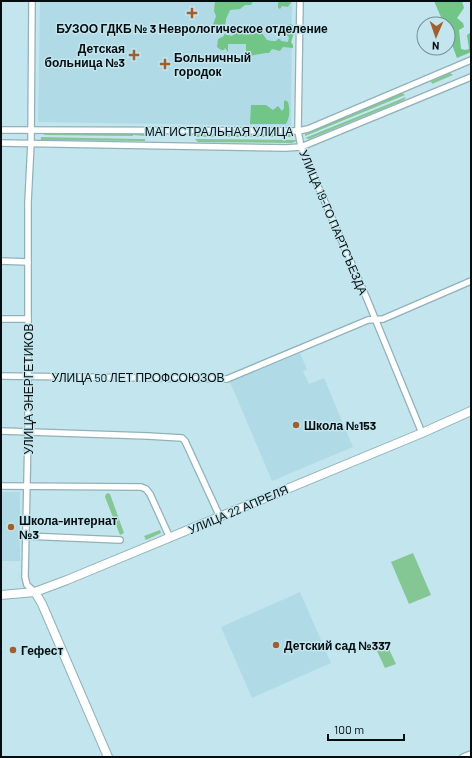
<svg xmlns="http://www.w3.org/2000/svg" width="472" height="758" font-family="Barlow,sans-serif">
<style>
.built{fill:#b0dbe6}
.green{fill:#84c694}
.forest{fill:#70c587}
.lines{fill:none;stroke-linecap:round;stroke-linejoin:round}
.street-casing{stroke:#91b1ba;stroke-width:8}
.secondary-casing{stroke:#91b1ba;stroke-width:10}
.street{stroke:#fff;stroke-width:5.5}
.secondary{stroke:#fff;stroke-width:8}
.poi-dot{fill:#a25f2e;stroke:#c3e5ee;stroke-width:1.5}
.labels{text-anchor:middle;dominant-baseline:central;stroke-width:3;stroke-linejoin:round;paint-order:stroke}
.poi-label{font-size:12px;font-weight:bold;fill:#030d10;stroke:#c3e5ee;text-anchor:start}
.street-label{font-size:12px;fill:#030d10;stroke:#c3e5ee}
</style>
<rect width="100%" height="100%" fill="#c3e5ee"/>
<!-- built -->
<g class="built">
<polygon points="40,1 292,1 291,126 38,122"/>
<polygon points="300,353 307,369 303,371 309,384 324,378 353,447 272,481 230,382"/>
<rect x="1" y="492" width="19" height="69"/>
<polygon points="300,592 331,663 252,698 221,627"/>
</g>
<!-- green -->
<g class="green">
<polygon points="450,73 453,75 432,84 431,81"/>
<polygon points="402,93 405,95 310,134 305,136 305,133 308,131"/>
<polygon points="406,97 405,99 402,101 309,139 305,138"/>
<polygon points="45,133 145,134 145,136 133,135 133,136 44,135"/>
<polygon points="198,134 293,135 296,137 195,137"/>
<polygon points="41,137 138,139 145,139 145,141 41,140"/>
<polygon points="195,139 297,140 296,141 292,143 198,142"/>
<polygon points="108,493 110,494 124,533 120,535 105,497 106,494"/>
<polygon points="160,530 161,533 146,540 144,536"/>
<polygon points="413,553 431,595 409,604 391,562"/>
<polygon points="388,647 396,664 385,668 377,651"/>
</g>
<!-- forest -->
<g class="forest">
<polygon points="215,1 253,1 251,5 245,5 240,9 230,10 226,19 225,27 215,27 213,25 216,16 214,11"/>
<polygon points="280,1 292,1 288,7 282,6 280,9 278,8 278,3"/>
<polygon points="434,1 462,1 464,8 457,18 463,23 464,27 459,30 461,49 465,50 469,49 467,35 470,33 471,34 471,52 457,58 448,34 448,24 444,24"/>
<polygon points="289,24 293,25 294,33 291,42 293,45 293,48 283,47 280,51 272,49 269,53 266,53 249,56 246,54 246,44 228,44 228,52 225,48 224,50 221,50 217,47 218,39 224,36 224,34 232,36 238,30 256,31 262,33 267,40 272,41 276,41 278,39 280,39 281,41 288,42 289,37 282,31 284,28"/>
<path d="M285,100L288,102C290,110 290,117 286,124H250L251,105H266L273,110L278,106L282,111L284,108V102Z"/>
</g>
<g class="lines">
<defs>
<g id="street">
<polyline points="32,1 31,143 28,202 28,433 25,577 27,585 35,592"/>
<polyline points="300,1 298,131 301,147 367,299 422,433"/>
<polyline points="1,130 298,131 308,129 471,60"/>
<polyline points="1,143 286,148 301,147 471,77"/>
<polyline points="1,261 28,262"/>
<polyline points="1,319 28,319"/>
<polyline points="1,376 227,379 368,320 383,319 471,281"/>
<polyline points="1,431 148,436 182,438 185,441 220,517"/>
<polyline points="1,486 141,487 146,489 150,494 170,538"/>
<polyline points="26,536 120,540"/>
<polyline points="463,757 471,754"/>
</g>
<g id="secondary">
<polyline points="35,592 42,604 108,757"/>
<polyline points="1,595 35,592 67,580 422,433 471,411"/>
</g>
</defs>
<!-- street casing -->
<use href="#street" class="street-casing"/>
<!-- secondary casing -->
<use href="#secondary" class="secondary-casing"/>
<!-- street -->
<use href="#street" class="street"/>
<!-- secondary -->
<use href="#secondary" class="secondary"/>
</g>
<!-- markers -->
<g class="poi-dot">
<path d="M190 7h4v4h4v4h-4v4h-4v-4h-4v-4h4z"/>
<path d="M132 49h4v4h4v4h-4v4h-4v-4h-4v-4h4z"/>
<path d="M163 58h4v4h4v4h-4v4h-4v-4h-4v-4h4z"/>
<circle cx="296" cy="425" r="4"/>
<circle cx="11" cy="527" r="4"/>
<circle cx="276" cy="645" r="4"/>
<circle cx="13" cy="650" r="4"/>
</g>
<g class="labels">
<!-- poi labels -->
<g class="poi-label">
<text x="192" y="28" text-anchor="middle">БУЗОО ГДКБ № 3 Неврологическое отделение</text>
<text x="125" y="48" text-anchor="end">Детская<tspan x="125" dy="14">больница №3</tspan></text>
<text x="174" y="57">Больничный<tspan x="174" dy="14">городок</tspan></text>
<text x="304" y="425">Школа №153</text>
<text x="19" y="520">Школа-интернат<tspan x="19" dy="14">№3</tspan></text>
<text x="284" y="645">Детский сад №337</text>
<text x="21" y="650">Гефест</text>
</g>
<!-- street labels -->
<g class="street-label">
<text x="219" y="131">МАГИСТРАЛЬНАЯ УЛИЦА</text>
<text transform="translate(334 222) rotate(67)">УЛИЦА 19-ГО ПАРТСЪЕЗДА</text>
<text x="138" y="377">УЛИЦА 50 ЛЕТ ПРОФСОЮЗОВ</text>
<text transform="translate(28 389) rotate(-90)">УЛИЦА ЭНЕРГЕТИКОВ</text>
<text transform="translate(238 509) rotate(-23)">УЛИЦА 22 АПРЕЛЯ</text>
</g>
</g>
<!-- border -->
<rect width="472" height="758" fill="none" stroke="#030d10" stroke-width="4"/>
<!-- north arrow -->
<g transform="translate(436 36) rotate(182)"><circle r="19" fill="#c3e5ee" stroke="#768f95"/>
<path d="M0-3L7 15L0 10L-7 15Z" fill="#a25f2e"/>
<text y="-6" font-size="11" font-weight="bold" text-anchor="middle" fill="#030d10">N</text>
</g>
<!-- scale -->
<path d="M328 734v6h76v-6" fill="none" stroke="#030d10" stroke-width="2"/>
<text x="334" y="734" font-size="12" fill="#030d10" stroke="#c3e5ee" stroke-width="3" paint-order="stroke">100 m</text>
</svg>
